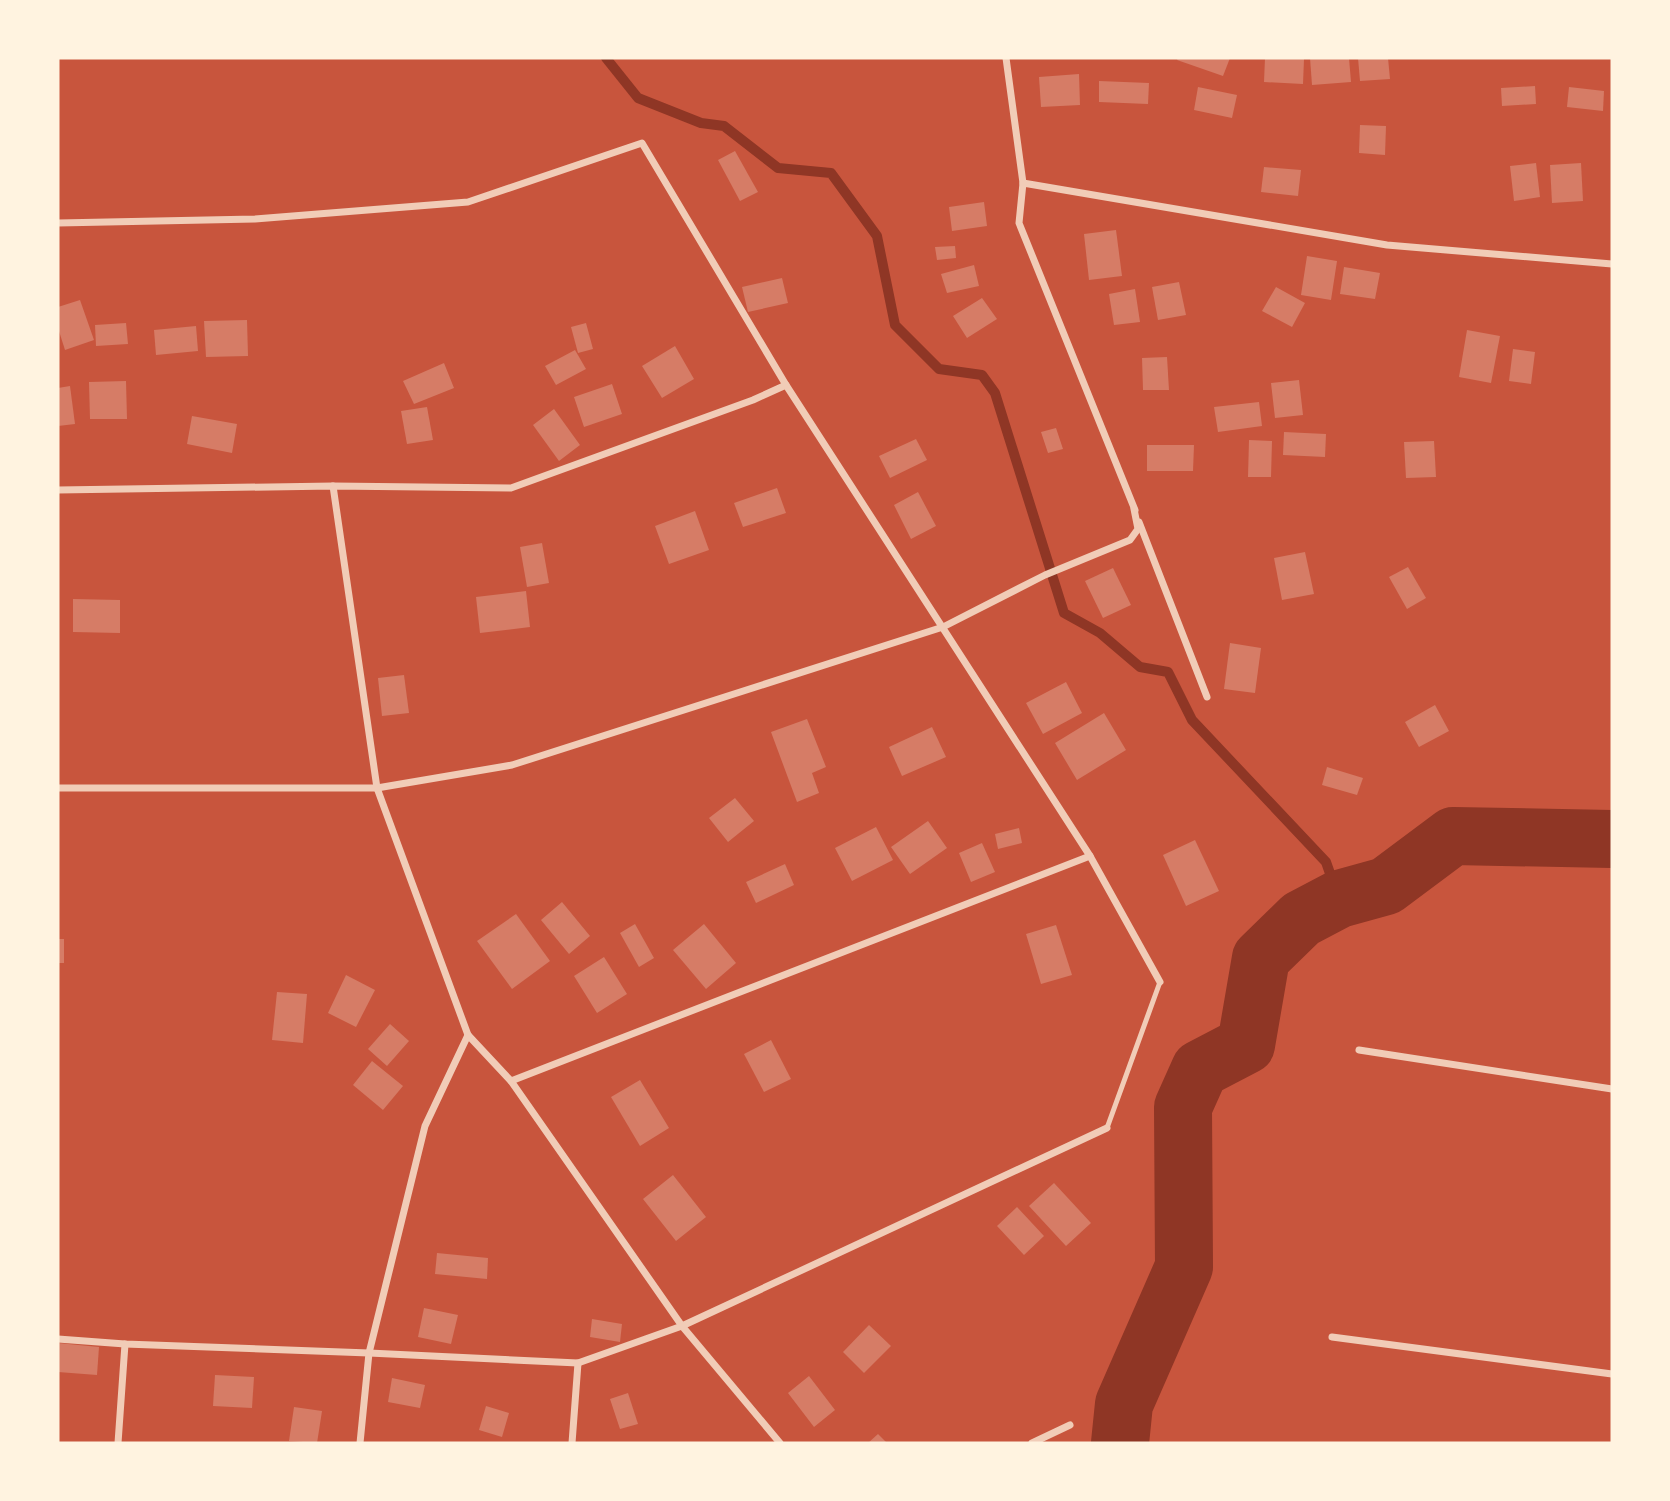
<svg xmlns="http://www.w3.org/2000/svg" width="1670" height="1501" font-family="'IBM Plex Serif',serif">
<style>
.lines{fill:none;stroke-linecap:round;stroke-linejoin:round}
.stream{stroke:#8f3625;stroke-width:10}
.river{stroke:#8f3625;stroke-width:58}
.building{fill:#d67c66}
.service{stroke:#f1ccb7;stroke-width:5}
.minor{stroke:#f1ccb7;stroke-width:7}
</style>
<rect width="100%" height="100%" fill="#c8553d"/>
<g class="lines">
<!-- stream -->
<polyline class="stream" points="606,58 638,98 701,123 724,126 778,168 831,173 877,236 895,325 939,369 982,375 995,393 1064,613 1100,633 1140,667 1168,672 1192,720 1326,862 1339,899"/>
<!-- river -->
<polyline class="river" points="1120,1443 1124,1404 1184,1267 1183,1107 1200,1069 1246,1045 1261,958 1301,919 1339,899 1386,886 1453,836 1612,839"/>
</g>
<!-- building -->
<g class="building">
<polygon points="1178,58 1230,58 1223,76 1177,60"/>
<polygon points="1265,58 1304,59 1303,84 1264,82"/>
<polygon points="1310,58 1349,58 1351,82 1312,85"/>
<polygon points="1358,58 1388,58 1390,79 1360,81"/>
<polygon points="1079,74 1080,105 1041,107 1039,77"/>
<polygon points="1099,81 1149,83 1148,104 1099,102"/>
<polygon points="1535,86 1536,104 1502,106 1501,88"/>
<polygon points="1198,87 1237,95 1232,118 1194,110"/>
<polygon points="1569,87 1604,91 1603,111 1567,107"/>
<polygon points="1360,125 1386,126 1385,155 1359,153"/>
<polygon points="735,151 758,192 740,201 718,160"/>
<polygon points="1536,163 1540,197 1514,201 1510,166"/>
<polygon points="1581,163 1583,201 1552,203 1550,165"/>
<polygon points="1264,167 1301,170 1298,196 1261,192"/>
<polygon points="984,202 987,226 952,231 949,207"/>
<polygon points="1116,230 1122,276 1089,280 1084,234"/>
<polygon points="955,246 956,258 937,260 935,247"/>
<polygon points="1307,256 1337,261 1331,300 1301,295"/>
<polygon points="974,265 979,286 947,293 941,274"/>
<polygon points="1344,267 1380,273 1375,299 1340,294"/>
<polygon points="782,278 788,303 748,312 742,287"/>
<polygon points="1179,282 1186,315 1158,320 1152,287"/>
<polygon points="1276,287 1305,303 1292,327 1262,311"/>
<polygon points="1135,289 1140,322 1114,325 1109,294"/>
<polygon points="982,298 997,319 967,338 953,316"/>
<polygon points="80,300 94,340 65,350 58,328 58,307"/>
<polygon points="247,320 248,356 206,357 204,321"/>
<polygon points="126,323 128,344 96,346 95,325"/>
<polygon points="586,323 593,349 578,353 571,327"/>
<polygon points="196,326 198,351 156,355 154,330"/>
<polygon points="1467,330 1500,336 1491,383 1459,377"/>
<polygon points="675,346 694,379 662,398 642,366"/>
<polygon points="1513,349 1535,352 1531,384 1509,381"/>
<polygon points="575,350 586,369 556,385 545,366"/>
<polygon points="1167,357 1169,390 1143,390 1142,358"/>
<polygon points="444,363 454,388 414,404 403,381"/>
<polygon points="1299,380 1303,415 1275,418 1271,383"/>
<polygon points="126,381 127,419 90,419 89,382"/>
<polygon points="612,384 622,414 584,427 574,397"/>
<polygon points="70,386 75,424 58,426 58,388"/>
<polygon points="1259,402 1262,426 1218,432 1214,407"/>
<polygon points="427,407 433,440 407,444 401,411"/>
<polygon points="554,409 580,445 559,461 533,425"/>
<polygon points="192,416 237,424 232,453 187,444"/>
<polygon points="1056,428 1063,449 1048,453 1041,432"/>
<polygon points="1284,432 1326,434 1325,457 1283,455"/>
<polygon points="916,439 927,460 890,478 879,456"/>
<polygon points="1249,440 1272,441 1271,477 1248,477"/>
<polygon points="1434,441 1436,477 1406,478 1404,442"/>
<polygon points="1147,445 1194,445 1193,471 1147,471"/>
<polygon points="777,488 786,513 743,527 734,503"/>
<polygon points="918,492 936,526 911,539 894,505"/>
<polygon points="695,511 709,550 669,564 655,526"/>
<polygon points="542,543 549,583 527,587 520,547"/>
<polygon points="1305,552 1314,594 1282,600 1274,558"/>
<polygon points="1408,567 1426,598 1407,609 1389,577"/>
<polygon points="1113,568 1131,605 1103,618 1085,581"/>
<polygon points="526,591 530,627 480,633 476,597"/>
<polygon points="73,599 120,600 120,633 73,632"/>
<polygon points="1230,643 1261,648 1255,693 1224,689"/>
<polygon points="404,675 409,713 382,716 378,678"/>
<polygon points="1066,682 1082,713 1043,734 1026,703"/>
<polygon points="1435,705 1449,731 1419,747 1405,722"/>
<polygon points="1104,713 1126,750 1077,780 1055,743"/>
<polygon points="807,719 826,767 812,773 819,793 797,802 771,732"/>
<polygon points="932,727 946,757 902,776 889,747"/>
<polygon points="1327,767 1363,778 1357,795 1322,785"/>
<polygon points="735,798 754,821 728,842 709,818"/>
<polygon points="928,821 947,848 910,874 891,847"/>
<polygon points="876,827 893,860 852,881 835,848"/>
<polygon points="1019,828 1022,843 998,849 995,834"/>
<polygon points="1195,840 1219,891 1186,906 1163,855"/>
<polygon points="982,843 995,872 971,882 959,853"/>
<polygon points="785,864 794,885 756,903 746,882"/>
<polygon points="562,902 590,936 569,954 541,920"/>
<polygon points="516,914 550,961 512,989 477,941"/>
<polygon points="635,924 654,958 639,967 620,933"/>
<polygon points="704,924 736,963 706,989 673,950"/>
<polygon points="1056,925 1072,975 1041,984 1026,934"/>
<rect x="58" y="939" width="6" height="24"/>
<polygon points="604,957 627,994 597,1013 574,976"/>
<polygon points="346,975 375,990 356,1027 328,1013"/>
<polygon points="277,992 307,994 303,1043 272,1040"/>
<polygon points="390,1024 409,1041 387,1066 368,1049"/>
<polygon points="771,1040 791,1079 764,1092 744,1054"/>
<polygon points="372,1061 403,1086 383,1110 353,1085"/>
<polygon points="640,1080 669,1128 640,1146 611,1097"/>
<polygon points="673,1175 706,1217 676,1241 643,1199"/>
<polygon points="1054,1183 1091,1223 1066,1246 1029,1206"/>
<polygon points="1017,1207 1044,1236 1024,1255 997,1226"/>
<polygon points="437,1253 488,1258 487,1279 435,1274"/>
<polygon points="424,1308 458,1315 451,1344 418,1337"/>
<polygon points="592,1319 622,1324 620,1342 590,1337"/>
<polygon points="869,1325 891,1346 864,1373 843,1352"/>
<polygon points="58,1343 99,1347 97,1375 58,1372"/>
<polygon points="215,1375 254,1377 252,1408 213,1406"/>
<polygon points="809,1376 835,1410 814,1427 788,1393"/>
<polygon points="392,1378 425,1385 420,1408 388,1402"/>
<polygon points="628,1393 638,1424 620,1429 610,1399"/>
<polygon points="486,1406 509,1413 502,1437 479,1430"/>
<polygon points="294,1407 322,1411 317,1443 289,1441"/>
<polygon points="878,1434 887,1443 868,1443"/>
</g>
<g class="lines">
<!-- service -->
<polyline class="service" points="1107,1128 1160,982"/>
<!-- minor -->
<g class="minor">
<polyline points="1006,58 1023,183 1019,223 1135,510"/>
<polyline points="1023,183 1387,245 1612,264"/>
<polyline points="58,223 255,219 468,202 642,143 786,385 1090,856 1160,982"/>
<polyline points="333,486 377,788 468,1035 511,1081 682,1326 780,1443"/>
<polyline points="58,490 333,486 511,488 753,400 786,385"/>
<polyline points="1139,522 1207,697"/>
<polyline points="58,788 377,788 512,765 943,627 1045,575 1130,540 1138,529 1134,509"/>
<polyline points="1359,1050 1612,1089"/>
<polyline points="511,1081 1090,856"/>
<polyline points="1332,1337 1612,1374"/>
<polyline points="58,1339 125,1344 369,1353 578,1363 682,1326 1107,1128"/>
<polyline points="118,1443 125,1344"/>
<polyline points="360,1443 369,1353 425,1126 468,1035"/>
<polyline points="572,1443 578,1363"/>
<polyline points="1032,1443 1070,1425"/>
</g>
</g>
<!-- border -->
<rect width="1670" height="1501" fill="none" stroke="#fff3e0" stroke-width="119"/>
</svg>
